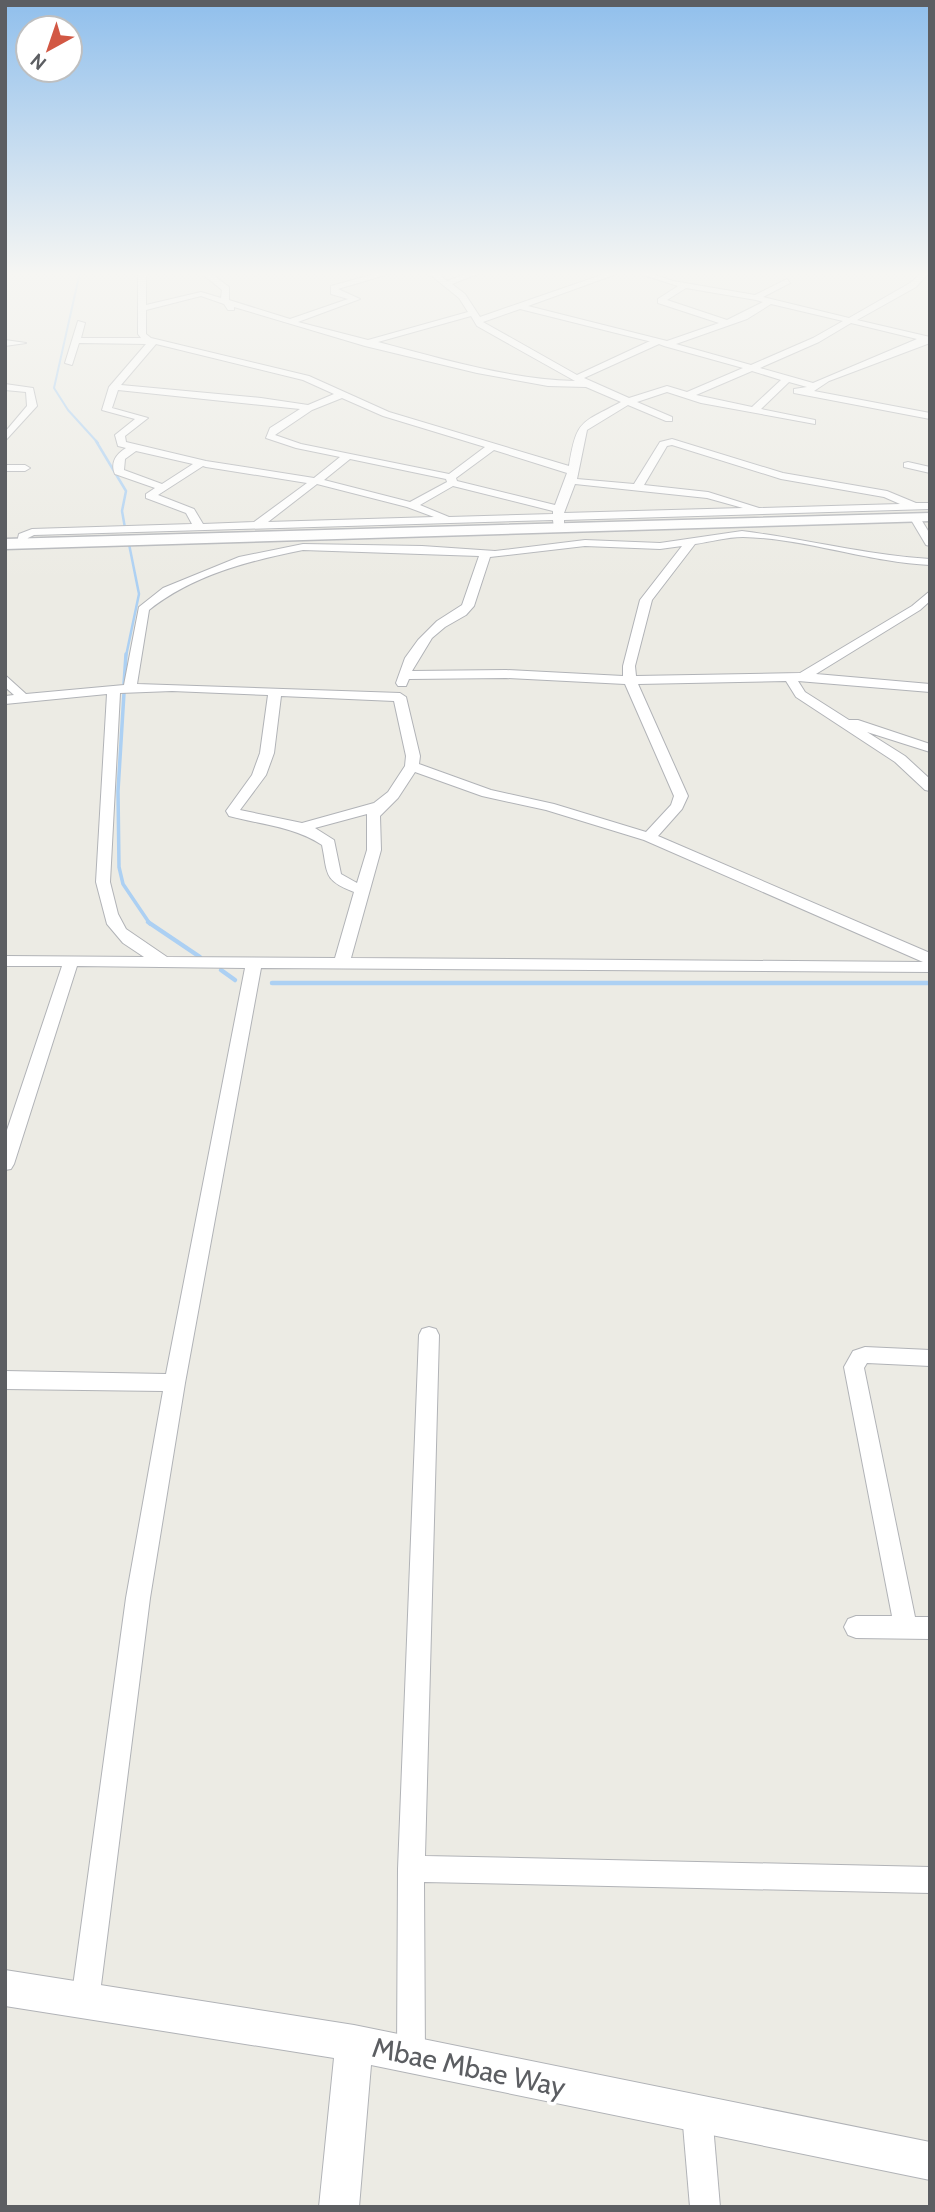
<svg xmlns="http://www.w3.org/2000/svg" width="935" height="2212" font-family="Cabin,sans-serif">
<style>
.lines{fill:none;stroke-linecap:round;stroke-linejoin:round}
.stream-far3{stroke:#acd0f3;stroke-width:2}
.stream-far2{stroke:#acd0f3;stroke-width:2.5}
.stream-far1{stroke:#acd0f3;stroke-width:3.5}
.stream{stroke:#acd0f3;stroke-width:4.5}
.minor-casing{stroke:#b1b3b7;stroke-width:2}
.tertiary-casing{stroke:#b1b3b7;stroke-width:2}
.secondary-casing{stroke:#b3b5b9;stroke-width:3}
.minor{fill:#fff;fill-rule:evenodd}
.tertiary{fill:#fff;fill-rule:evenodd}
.secondary{fill:#fff;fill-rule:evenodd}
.labels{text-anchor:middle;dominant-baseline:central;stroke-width:7;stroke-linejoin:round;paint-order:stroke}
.near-street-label{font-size:28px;fill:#5c5e62;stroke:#fff}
</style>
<rect width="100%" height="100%" fill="#ecebe4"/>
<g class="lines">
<!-- stream-far3 -->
<polyline class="stream-far3" points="80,272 54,388 68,410 98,443"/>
<!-- stream-far2 -->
<g class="stream-far2">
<polyline points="96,441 126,491 122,511 125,528"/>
<polyline points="126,656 139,594 129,544"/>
</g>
<!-- stream-far1 -->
<g class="stream-far1">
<polyline points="124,684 126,654"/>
<polyline points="124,693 118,791 119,867 123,884 150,924"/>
</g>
<!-- stream -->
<g class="stream">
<polyline points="148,922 200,957"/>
<polyline points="221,970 235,980"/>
<polyline points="272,983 930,983"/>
</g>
<defs>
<g id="minor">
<path d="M138,272H146V305L201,292L221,298L222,290L200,272H209L229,287V300L290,319L348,299L331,294V286L382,272H395L338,289L360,299L298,322L368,340L468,312L459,298L427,272H436L447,281L471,272H482L452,284L465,294L480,317L610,272H622L528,306L667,341L719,323L658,303V299L678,286L634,272H646L673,281L755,295L787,279L790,283L763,297L849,318L910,283L923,272H930L916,287L857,320L930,337V343L829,381L814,391L930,413V419L794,393V389L807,387L789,382L761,409L815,420V424L701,403L667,392L637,402L672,417V421H666L628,405L587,430L577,479L634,484L660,442L672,439L783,473L887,491L916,503H930V509L564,520V528L559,531L554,528L553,520L34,535L28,538L24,546H16L19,534L32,529L192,524L186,513L146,498V494L155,488L115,474C110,463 116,454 126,448L118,446L115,435L135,419L102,410L109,387L146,344L79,343L72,365L65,363L78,321L85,323L81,338H141L138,334ZM686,288L756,300L763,302L727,320L667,300ZM201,296L224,304L228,310H234V307L365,346L477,373L548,386L586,387L621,402C580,424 577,419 569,466L389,412L309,376L151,338L146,334V310ZM771,304L843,321L813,338L751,365L676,344L747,319ZM520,309L648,341H650L577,375L483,322ZM471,316L477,326L575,381C508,379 443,359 378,342ZM851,323L917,339L813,383L760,368L819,342ZM156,344L303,380L334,394L308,405L261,398L121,385ZM659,344L664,346L743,368L687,392L667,386L629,398L584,378ZM752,371L781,380L752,407L696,395ZM118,390L300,409L270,428L266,438L296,448L340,457L314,478L206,461L126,442L125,436L148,418L112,408ZM342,398L383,416L485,447L449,474L301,444L275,435L312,410ZM672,445L781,479L884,497L900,504L759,508L708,492L644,485L667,446ZM494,450L567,473L555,505L457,481L456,478ZM136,451L193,464L162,484L124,470L125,459ZM350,459L446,479L447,482L410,502L324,480ZM203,466L206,467L307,483L254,522L203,524L194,509L158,495ZM317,484L407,507L434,517L268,522ZM575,484L707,498L743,508L564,513ZM453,486L553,511V514L449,517L420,505Z"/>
<polygon points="5,340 26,343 5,346"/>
<polygon points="5,384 33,388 37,406 5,441 5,432 27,406 26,392 5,390"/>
<polygon points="908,462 930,467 930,473 904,467 904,463"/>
<polygon points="5,465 25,465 30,468 25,471 5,471"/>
<polygon points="915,515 919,516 930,534 930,546 926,545 910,518"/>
<path d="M742,531C805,539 867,555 930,559V565C867,562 804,538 743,537C727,537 710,542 695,544L652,600L635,666L636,676L800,673L912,606L930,591V601L920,610L816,674L930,684V692L798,681L805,692L849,720H858L930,744V752L867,732L905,756L930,779V791L925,790L895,762L796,697L786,681L638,684L688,796L682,809L658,836L930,953V972L261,968L185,1383L150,1598L99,2001L95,2011L85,2015L75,2011L71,2001L126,1598L163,1391L5,1389V1371L166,1374L245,968L77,966L14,1164L11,1169L5,1170V1136L62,966H5V956L144,957L123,943L107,924L96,882L107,694L5,704V696L14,695L5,687V675L26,694L124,685L139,607L163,588L239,557L303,544L422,546L495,551L585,540L660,543ZM585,546L660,549L682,546L640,600L623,666V676L506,670L412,671L432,638L445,627L466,615L474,606L490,557ZM303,550L479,556L462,605L437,621L418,640L405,658L396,683L398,686H406L409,679L506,678L625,684L674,796L671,805L646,832L554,804L491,790L419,764L420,756L406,697L400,693L137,684L149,610C193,575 248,561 303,550ZM172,691L268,695L260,753L252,775L226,811L229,816C262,825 293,826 322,845C328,874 323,880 354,892L335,958L167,957L126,929L118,914L110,882L120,693ZM281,696L394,701L406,756L405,766L388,792L374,803L302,823L240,810L266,775L274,753ZM415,772L482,796L546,810L644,840L923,962L351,958L381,850L380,816L398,798ZM367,814V850L357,883L341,874L334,840L315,828Z"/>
<polygon points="429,1327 436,1329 439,1335 425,1856 930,1867 930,1893 424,1882 425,2057 421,2067 411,2071 401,2067 397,2057 398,1869 419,1335 422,1329"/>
<polygon points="865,1347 930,1350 930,1366 867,1363 864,1368 915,1617 930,1617 930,1639 856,1638 848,1635 844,1627 848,1619 856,1616 892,1616 844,1367 853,1351"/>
<polygon points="697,2098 707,2103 712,2113 720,2207 690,2207 682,2113 687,2103"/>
</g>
<polygon id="tertiary" points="5,1970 354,2025 930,2142 930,2180 371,2065 359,2207 319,2207 334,2058 5,2006"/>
<polygon id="secondary" points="930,513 930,521 5,549 5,539"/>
</defs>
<!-- minor casing -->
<use href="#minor" class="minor-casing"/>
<!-- tertiary casing -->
<use href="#tertiary" class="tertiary-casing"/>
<!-- secondary casing -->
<use href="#secondary" class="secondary-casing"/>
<!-- minor -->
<use href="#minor" class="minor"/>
<!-- tertiary -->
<use href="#tertiary" class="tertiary"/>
<!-- secondary -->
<use href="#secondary" class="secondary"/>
</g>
<!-- sky -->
<linearGradient id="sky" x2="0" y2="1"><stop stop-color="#90bfec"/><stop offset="0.47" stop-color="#f6f6f3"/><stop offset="1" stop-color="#f6f6f3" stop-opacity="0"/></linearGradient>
<rect width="935" height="582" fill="url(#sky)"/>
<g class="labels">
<!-- near-street labels -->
<g class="near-street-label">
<text transform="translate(469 2067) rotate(12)">Mbae Mbae Way</text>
</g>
</g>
<!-- border -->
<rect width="935" height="2212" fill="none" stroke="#5c5e62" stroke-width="14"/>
<!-- north arrow -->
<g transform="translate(49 49) rotate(220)"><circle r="33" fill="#ffffff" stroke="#bebfc0" stroke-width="2"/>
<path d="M0-5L12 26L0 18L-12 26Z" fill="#d25844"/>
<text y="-10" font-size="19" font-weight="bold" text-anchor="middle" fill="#5c5e62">N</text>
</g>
</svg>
